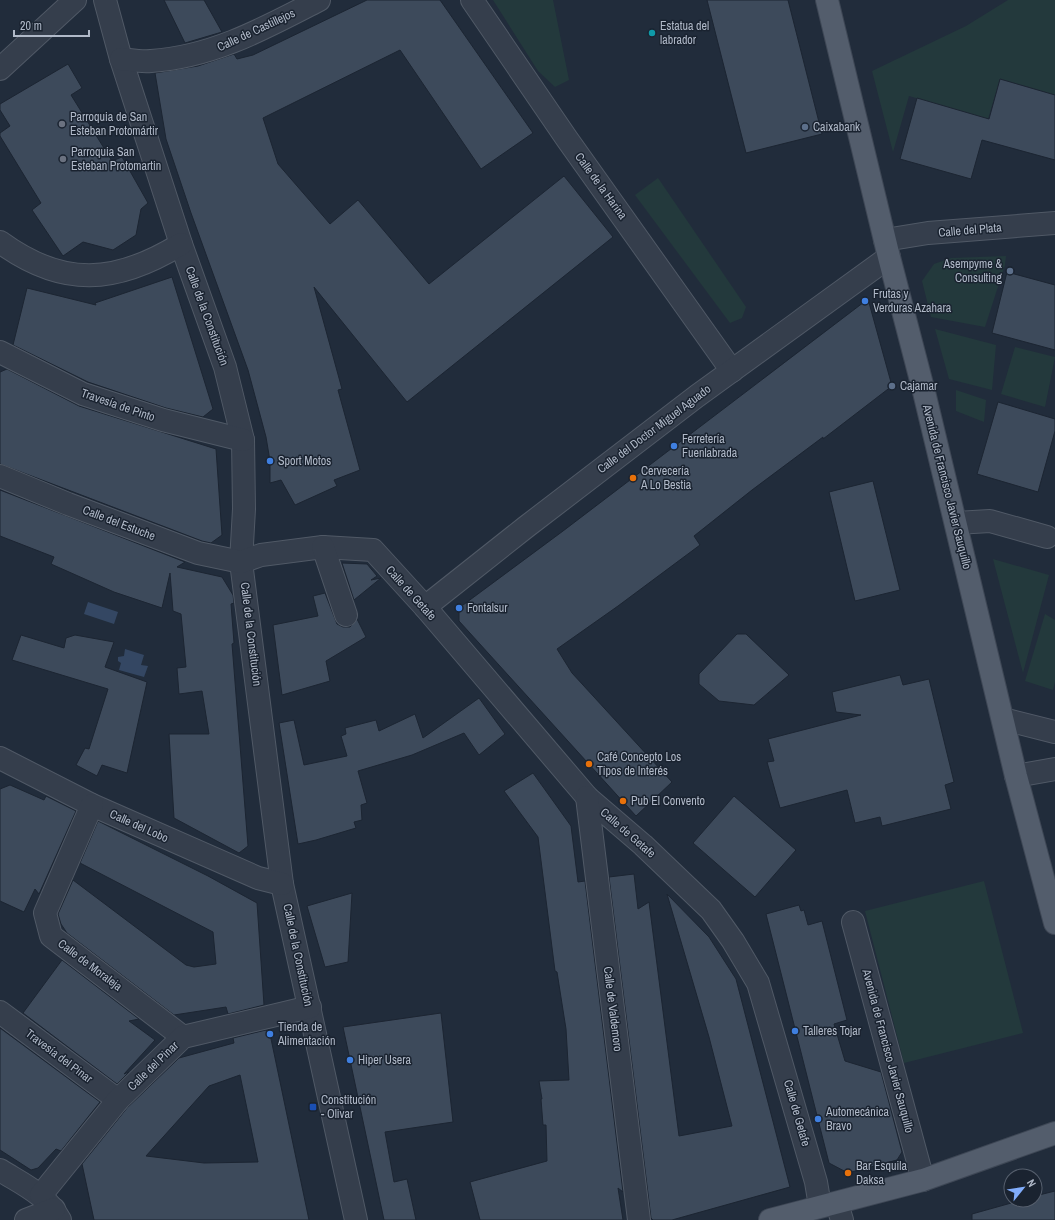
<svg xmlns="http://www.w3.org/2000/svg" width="1055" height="1220" font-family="'Archivo Narrow',sans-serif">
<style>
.green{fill:#23393c}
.water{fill:#344763}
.building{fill:#3d4a5b;stroke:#1c2532;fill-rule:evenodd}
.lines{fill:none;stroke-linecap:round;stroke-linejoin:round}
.minor-casing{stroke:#505966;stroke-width:24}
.major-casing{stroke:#3e4755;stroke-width:24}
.minor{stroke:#353e4c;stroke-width:22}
.major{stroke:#535d6c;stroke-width:22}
.culture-dot{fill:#0f9aa8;stroke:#1a2330;stroke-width:1.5}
.worship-dot{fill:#6b7280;stroke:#1a2330;stroke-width:1.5}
.service-dot{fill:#5c6f8a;stroke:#1a2330;stroke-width:1.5}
.shop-dot{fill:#3f7fe0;stroke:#1a2330;stroke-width:1.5}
.food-dot{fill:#e8710a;stroke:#1a2330;stroke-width:1.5}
.transit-dot{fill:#1a4fb4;stroke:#1a2330;stroke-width:1.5}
.labels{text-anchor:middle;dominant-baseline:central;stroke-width:3;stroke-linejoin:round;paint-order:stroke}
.poi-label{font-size:12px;fill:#b0b9c8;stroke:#1a2330;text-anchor:start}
.street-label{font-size:12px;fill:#b0b9c8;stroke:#1a2330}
</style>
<rect width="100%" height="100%" fill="#212c3b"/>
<!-- green -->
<g class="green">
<polygon points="493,0 553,0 569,80 555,87 538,71"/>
<polygon points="1008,0 1055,0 1055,95 1000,79 988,119 909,96 893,152 872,71 966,26"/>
<polygon points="658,178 746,307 742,318 730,323 635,195"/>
<polygon points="1006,256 1005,265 985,327 931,317 922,281 934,264 951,258"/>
<polygon points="935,329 996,345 992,390 949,379"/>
<polygon points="1015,347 1055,357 1045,407 1001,394"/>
<polygon points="956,390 986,400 984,422 956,411"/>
<polygon points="993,559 1049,575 1023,673"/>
<polygon points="1045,614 1055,620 1055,682 1053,690 1025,681"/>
<polygon points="984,881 1023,1033 904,1063 865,911"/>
</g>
<!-- water -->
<g class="water">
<polygon points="88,602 118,612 114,624 84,614"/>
<polygon points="125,649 144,655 141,665 148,666 144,677 119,670 121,663 118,661 118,657 124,656"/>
</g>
<!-- building -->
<g class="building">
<polygon points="164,0 204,0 222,32 185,43"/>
<polygon points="367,0 440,0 533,133 481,169 400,50 263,118 278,164 330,224 358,200 429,284 564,176 613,237 407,402 314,287 342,389 338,390 360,470 334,480 337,486 295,505 281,480 270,483 270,461 266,437 248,370 191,213 166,139 155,73 198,66 234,54 237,59 253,55"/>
<polygon points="707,0 788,0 822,134 746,153"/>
<polygon points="68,64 82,88 71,95 112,161 122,157 148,203 141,209 136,235 113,250 83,242 63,256 32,210 41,203 0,136 0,133 10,126 0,110 0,104"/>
<polygon points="1000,79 1055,95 1055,160 982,140 971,179 900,159 917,98 989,119"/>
<polygon points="1007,272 1055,285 1055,350 992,333"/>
<polygon points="172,277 213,409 203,417 166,408 88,382 13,345 27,288 96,305 95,303"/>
<polygon points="868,299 892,386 823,439 823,437 752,490 694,536 700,545 618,606 557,649 572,673 672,782 636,816 459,621 459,608 563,531"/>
<polygon points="7,369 79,406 216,449 222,535 211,543 202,541 0,464 0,372"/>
<polygon points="998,402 1055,419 1055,431 1038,492 977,474"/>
<polygon points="873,481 900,590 855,601 829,492"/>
<polygon points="0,490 185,562 177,567 222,577 233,595 234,603 231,604 234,643 232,644 248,846 239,853 174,818 169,734 209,734 202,691 179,694 177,668 186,667 181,614 173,611 170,573 162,608 114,592 51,564 54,557 0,536"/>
<polygon points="342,563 367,564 377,576 371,580 381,578 354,600"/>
<polygon points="325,593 337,624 343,627 350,627 357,619 366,637 326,661 330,681 282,695 273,625 318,616 313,596"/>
<polygon points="737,634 746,634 789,675 754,705 719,701 699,684 699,674"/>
<polygon points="21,635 64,648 66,638 75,635 114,642 105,667 147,682 127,773 102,765 97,776 76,765 85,748 89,749 108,689 12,660"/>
<polygon points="900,675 903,685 929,679 954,782 945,785 951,809 882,826 880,817 855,823 847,790 780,808 767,762 774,761 768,739 861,715 836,712 832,692"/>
<polygon points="479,698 505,734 479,755 464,733 412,755 358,771 367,803 361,805 362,820 354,822 356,828 316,840 298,844 279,723 294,720 304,765 347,756 341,736 346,734 345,728 376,720 379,731 415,714 423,738"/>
<polygon points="533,773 571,826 578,882 585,881 623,1192 618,1188 623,1220 480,1220 470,1182 547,1161 546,1125 543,1125 541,1099 542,1099 539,1081 569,1080 566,1029 557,972 555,971 538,837 504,791"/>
<polygon points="10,785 44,800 46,796 76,811 39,894 35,889 24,912 0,901 0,789"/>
<polygon points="734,796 796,850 755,897 693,843"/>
<polygon points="98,821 208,876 257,903 264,1005 228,1014 226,1007 174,1015 67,933 61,924 58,914 73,880 186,965 194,967 216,964 213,932 80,863"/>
<polygon points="634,874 638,909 649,902 679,1136 732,1126 709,1037 667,894 709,937 736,979 790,1187 672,1220 653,1220 651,1218 609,877"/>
<polygon points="352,893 348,962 325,967 307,906"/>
<polygon points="799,905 801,911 804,910 808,925 822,921 847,1020 834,1024 845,1061 881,1072 902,1152 897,1160 848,1173 829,1163 766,914"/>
<polygon points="62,960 139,1019 129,1021 155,1040 124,1074 129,1072 117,1084 23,1013"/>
<polygon points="441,1013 453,1122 385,1132 394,1182 407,1179 416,1220 384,1220 343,1027"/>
<polygon points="0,1028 100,1102 61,1151 56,1149 38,1168 31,1170 0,1150"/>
<path d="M266,1030L267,1034H270L309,1220H94L82,1164L127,1108L179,1058L234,1043L233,1038ZM240,1075L258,1162L204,1163L146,1156L209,1086Z"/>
<polygon points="1055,1191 1055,1220 972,1220 972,1214 1022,1200 1035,1200 1035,1196"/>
</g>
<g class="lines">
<defs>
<g id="minor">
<polyline points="105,0 121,59 181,244 225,367 243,440 244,509 241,562 282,884 356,1220"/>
<polyline points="472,0 567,139 732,371"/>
<path d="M121,59C131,60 141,62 151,61C213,57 265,28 319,0"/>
<polyline points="0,69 75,0"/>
<polyline points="885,240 928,233 1055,223"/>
<path d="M0,242C63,288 116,284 181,244"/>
<polyline points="0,352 83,394 163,420 243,440"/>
<polyline points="0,476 68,504 198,553 241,562 261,555 323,547 373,550 425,607 587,797 643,845 711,910 733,941 758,983 816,1182 820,1206"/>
<polyline points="956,523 990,521 1047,537"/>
<polyline points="323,547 346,615"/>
<polyline points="425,607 526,527 697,396 889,257"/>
<polyline points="1003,719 1055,732"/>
<polyline points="0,758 92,805 258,878 282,884"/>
<polyline points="1016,776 1055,769"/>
<polyline points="587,797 639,1220"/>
<polyline points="92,805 45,913 51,936 183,1037"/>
<polyline points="853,922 923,1180"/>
<polyline points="0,1012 118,1100"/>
<path d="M0,1170C24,1185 46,1194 60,1220"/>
<polyline points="41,1195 118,1100 183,1037 310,1007"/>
<polyline points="837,1204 842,1220"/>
<polyline points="26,1220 54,1209"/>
</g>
<g id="major">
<polyline points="827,0 889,257 924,392 1016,776 1055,923"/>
<polyline points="770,1220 923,1180 1055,1133"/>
</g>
</defs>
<!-- minor casing -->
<use href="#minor" class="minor-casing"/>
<!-- major casing -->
<use href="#major" class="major-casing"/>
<!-- minor -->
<use href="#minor" class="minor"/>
<!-- major -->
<use href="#major" class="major"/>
</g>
<!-- markers -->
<circle class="culture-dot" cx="652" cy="33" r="4"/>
<g class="worship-dot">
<circle cx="62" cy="124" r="4"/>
<circle cx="63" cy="159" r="4"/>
</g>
<g class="service-dot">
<circle cx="805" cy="127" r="4"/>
<circle cx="1010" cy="271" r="4"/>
<circle cx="892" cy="386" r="4"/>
</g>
<g class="shop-dot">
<circle cx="865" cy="301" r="4"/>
<circle cx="674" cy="446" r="4"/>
<circle cx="270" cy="461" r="4"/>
<circle cx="459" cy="608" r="4"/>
<circle cx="795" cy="1031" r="4"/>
<circle cx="270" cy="1034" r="4"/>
<circle cx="350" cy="1060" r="4"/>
<circle cx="818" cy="1119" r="4"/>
</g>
<g class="food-dot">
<circle cx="633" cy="478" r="4"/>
<circle cx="589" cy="764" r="4"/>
<circle cx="623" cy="801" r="4"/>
<circle cx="848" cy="1173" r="4"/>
</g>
<rect class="transit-dot" x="309" y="1103" width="8" height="8" rx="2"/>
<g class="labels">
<!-- poi labels -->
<g class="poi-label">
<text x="660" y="26">Estatua del<tspan x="660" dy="14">labrador</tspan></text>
<text x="70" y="117">Parroquia de San<tspan x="70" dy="14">Esteban Protomártir</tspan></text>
<text x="813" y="127">Caixabank</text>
<text x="71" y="152">Parroquia San<tspan x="71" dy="14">Esteban Protomartin</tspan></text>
<text x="1002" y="264" text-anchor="end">Asempyme &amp;<tspan x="1002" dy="14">Consulting</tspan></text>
<text x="873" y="294">Frutas y<tspan x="873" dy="14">Verduras Azahara</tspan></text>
<text x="900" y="386">Cajamar</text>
<text x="682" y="439">Ferretería<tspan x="682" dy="14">Fuenlabrada</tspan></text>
<text x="278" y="461">Sport Motos</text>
<text x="641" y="471">Cervecería<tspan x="641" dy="14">A Lo Bestia</tspan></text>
<text x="467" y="608">Fontalsur</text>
<text x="597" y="757">Café Concepto Los<tspan x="597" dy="14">Tipos de Interés</tspan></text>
<text x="631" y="801">Pub El Convento</text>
<text x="278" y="1027">Tienda de<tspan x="278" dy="14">Alimentación</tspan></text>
<text x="803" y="1031">Talleres Tojar</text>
<text x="358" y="1060">Hiper Usera</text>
<text x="321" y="1100">Constitución<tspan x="321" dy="14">- Olivar</tspan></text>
<text x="826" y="1112">Automecánica<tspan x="826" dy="14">Bravo</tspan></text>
<text x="856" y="1166">Bar Esquila<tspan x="856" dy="14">Daksa</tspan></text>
</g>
<!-- street labels -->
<g class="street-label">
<text transform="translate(256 30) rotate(-25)">Calle de Castillejos</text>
<text transform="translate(601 186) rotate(54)">Calle de la Harina</text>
<text transform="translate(970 230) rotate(-5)">Calle del Plata</text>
<text transform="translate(207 316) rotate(70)">Calle de la Constitución</text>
<text transform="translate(118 405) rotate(19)">Travesía de Pinto</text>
<text transform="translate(654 429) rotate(-37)">Calle del Doctor Miguel Aguado</text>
<text transform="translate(947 487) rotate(76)">Avenida de Francisco Javier Sauquillo</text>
<text transform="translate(119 523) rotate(21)">Calle del Estuche</text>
<text transform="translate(411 593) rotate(48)">Calle de Getafe</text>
<text transform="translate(251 634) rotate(83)">Calle de la Constitución</text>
<text transform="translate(139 826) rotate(24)">Calle del Lobo</text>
<text transform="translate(628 833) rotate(41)">Calle de Getafe</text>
<text transform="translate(298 955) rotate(78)">Calle de la Constitución</text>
<text transform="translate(90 965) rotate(37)">Calle de Moraleja</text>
<text transform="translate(613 1009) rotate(83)">Calle de Valdemoro</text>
<text transform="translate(888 1051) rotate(75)">Avenida de Francisco Javier Sauquillo</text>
<text transform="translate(59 1056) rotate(37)">Travesía del Pinar</text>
<text transform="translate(153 1066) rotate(-44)">Calle del Pinar</text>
<text transform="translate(797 1113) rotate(74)">Calle de Getafe</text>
</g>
</g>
<!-- north arrow -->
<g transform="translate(1023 1188) rotate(60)"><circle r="19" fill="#1a2330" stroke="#565f6d"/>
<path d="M0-3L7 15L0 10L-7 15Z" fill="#81adfc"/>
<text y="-6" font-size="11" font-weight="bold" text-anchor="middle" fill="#b0b9c8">N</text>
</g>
<!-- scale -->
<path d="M14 30v6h75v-6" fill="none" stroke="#b0b9c8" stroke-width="2"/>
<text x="20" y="30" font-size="12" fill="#b0b9c8" stroke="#1a2330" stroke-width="3" paint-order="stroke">20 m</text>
</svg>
